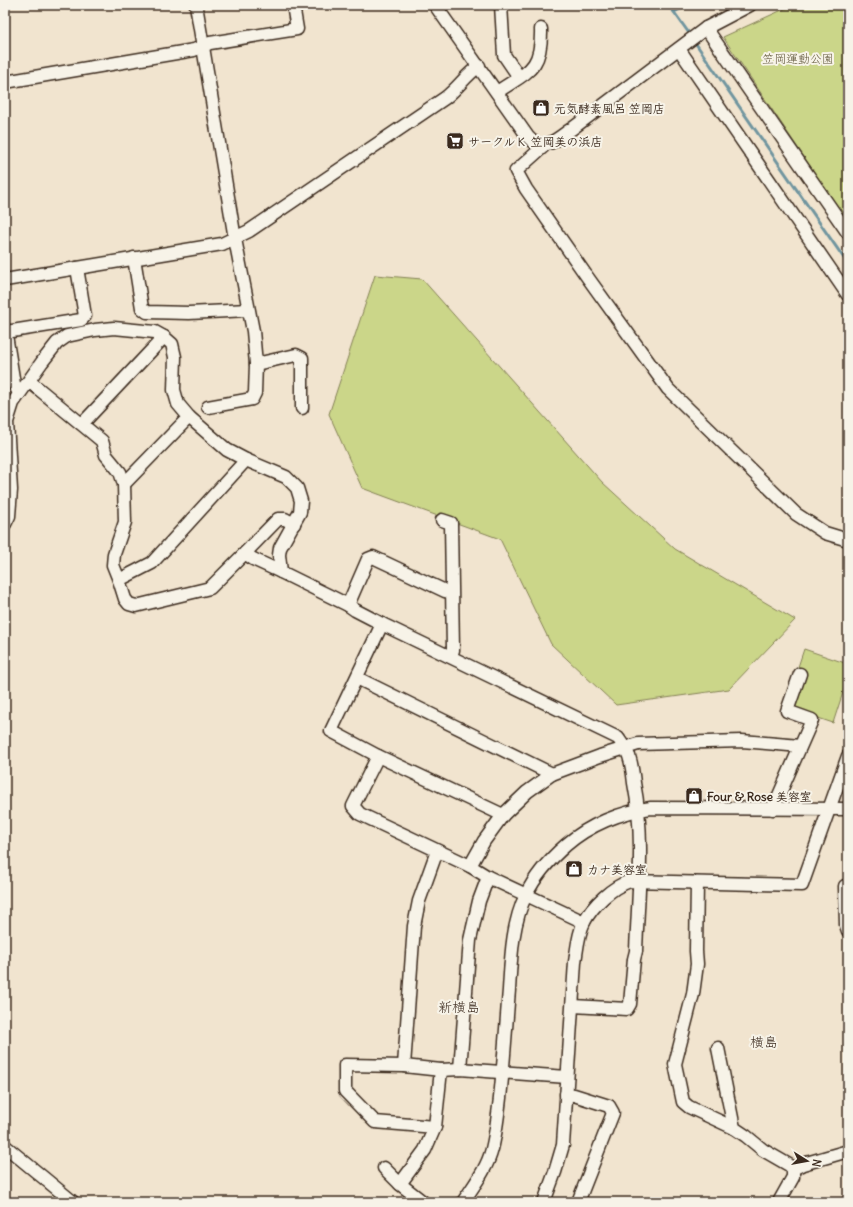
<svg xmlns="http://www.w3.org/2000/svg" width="853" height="1207" font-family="Delius,'Klee One',sans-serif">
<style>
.green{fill:#cbd689;stroke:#838054}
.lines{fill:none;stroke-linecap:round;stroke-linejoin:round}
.stream{stroke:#70959f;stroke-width:3}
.minor-casing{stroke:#3b2a1e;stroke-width:15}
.minor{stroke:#f7f3e8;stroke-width:12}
.labels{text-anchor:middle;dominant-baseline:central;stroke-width:4;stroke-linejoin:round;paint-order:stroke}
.park-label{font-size:12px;fill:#5f5539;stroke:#f7f3e8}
.poi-label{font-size:12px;font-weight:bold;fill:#3b2a1e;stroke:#f7f3e8;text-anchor:start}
.quarter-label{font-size:14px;fill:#3b2a1e;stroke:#f7f3e8}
</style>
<rect width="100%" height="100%" fill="#f1e4cf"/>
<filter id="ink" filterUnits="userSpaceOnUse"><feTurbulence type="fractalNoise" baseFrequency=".025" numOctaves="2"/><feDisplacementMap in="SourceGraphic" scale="8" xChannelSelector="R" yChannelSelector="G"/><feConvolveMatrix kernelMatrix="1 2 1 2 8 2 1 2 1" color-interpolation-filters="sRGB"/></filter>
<g filter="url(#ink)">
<!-- green -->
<g class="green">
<polygon points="793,5 848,5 848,222 723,37"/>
<polygon points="375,275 422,279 602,482 675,549 795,620 729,689 616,705 551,644 500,539 362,488 329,414"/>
<polygon points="804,649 848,664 848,677 833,723 792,709 805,670 798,667"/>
</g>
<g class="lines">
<!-- stream -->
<g class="stream">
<polyline points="669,5 691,36"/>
<polyline points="674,12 689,5"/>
<polyline points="694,41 848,264"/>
</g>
<defs>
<g id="minor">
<polyline points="196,5 235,239 253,331 256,364 255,393 252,399 208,407"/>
<path d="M435,5L528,137C530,139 533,142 536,143C548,150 563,134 573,128L706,28L750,5"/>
<polyline points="501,5 504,55 519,77"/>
<polyline points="706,28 848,233"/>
<polyline points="679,49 848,295"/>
<polyline points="5,82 194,50 210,43 297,29 293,5"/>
<path d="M497,92C528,71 542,70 541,29"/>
<polyline points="545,145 516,171 526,189 588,278 668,389 796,514 825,533 848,540"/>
<polyline points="134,258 142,308 147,312 189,313 248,310"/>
<path d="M5,280L222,244L249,231L445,98C458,88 466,75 479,66"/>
<polyline points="5,329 14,384 19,393"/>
<polyline points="6,332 81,320 85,316 77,268"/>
<polyline points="256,364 296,355 302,358 302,408"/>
<polyline points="29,381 102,441 106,455 120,472 124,484 125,522 114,554 113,565 119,580 125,599 129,604 136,606 210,588 245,553 253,559 281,572"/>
<polyline points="82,424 164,337"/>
<polyline points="124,484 189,417"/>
<polyline points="442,520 451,523 453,650 451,656"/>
<path d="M5,524L9,516L11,490L7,422L13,403L42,362L57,343L67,336L95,330L114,328L155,332L164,337L172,344L175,357L174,390L178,404L189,417L227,450L246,460L286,477L297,488L301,501L300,512L280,548L279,555L281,572L348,605L355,610L382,624L618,738C622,744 626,749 629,756C632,765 633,774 634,783C645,838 638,895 636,951L634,959L630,1004L627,1009L573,1006"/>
<polyline points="245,553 278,519 285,519 294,524"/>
<polyline points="119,580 152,563 246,460"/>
<polyline points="348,605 368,559 373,557 445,591 451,592"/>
<polyline points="382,624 331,731 378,756 503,815"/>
<polyline points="357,678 552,774"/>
<polyline points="378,756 353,806 360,814 470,866 488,877 584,922"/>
<polyline points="773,809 812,720 787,711 800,674"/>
<polyline points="470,866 484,841 503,815 527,792 552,774 600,756 638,744 742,741 800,746"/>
<polyline points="697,883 696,951 697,964 693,994 675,1064 683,1102 689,1107 734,1128"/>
<polyline points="848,886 845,886 846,925 848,931"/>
<polyline points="718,1048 734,1128 746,1136 763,1150 789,1165 793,1169"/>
<polyline points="404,1066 414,926 419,901 437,851"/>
<polyline points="460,1069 470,940 479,901 488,877"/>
<polyline points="566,1094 574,1095 609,1106 613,1113 578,1202"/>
<polyline points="435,1127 375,1122 345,1091 345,1065 404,1066 441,1070 460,1069 567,1077"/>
<polyline points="5,1146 73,1202"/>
<polyline points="384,1168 400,1184 423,1202"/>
<polyline points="400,1184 425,1150 435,1127 441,1070"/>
<path d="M463,1202C474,1185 487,1169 492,1149C496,1133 498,1115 500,1098C504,1062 506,1026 509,990C511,958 512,923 526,895C535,876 550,859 566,845C589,825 620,812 651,808L848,809"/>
<path d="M544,1202L555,1172L563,1145L575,962C577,949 578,934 584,922C593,905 612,887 630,881L802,885L848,756"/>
<polyline points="779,1202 793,1177 793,1169 803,1164 848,1151"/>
</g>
</defs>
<!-- minor casing -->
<use href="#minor" class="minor-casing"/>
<!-- minor -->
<use href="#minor" class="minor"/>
</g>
</g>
<!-- icons -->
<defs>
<symbol id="shop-square" viewBox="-11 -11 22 22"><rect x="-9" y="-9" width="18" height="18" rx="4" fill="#3b2a1e" stroke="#f7f3e8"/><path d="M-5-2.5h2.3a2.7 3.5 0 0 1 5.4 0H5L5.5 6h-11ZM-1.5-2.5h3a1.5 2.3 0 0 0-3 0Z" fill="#fff"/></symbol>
<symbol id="supermarket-square" viewBox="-11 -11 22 22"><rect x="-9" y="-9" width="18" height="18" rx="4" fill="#3b2a1e" stroke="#f7f3e8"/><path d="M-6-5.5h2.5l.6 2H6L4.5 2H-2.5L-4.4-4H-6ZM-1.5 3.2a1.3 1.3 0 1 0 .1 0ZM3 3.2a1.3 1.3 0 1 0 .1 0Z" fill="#fff"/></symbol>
</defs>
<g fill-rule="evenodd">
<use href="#shop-square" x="531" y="98" width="20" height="20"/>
<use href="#supermarket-square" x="445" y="131" width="20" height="20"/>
<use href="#shop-square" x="684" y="786" width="20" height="20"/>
<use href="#shop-square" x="564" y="859" width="20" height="20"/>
</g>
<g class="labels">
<!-- park labels -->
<g class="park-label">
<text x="798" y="58">笠岡運動公園</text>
</g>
<!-- poi labels -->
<g class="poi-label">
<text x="554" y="108">元気酵素風呂 笠岡店</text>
<text x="468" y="141">サークルＫ 笠岡美の浜店</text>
<text x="707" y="796">Four &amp; Rose 美容室</text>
<text x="587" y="869">カナ美容室</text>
</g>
<!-- quarter labels -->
<g class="quarter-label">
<text x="459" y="1007">新横島</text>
<text x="764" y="1042">横島</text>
</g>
</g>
<!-- margin -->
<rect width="853" height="1207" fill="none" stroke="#f7f3e8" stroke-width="20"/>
<rect x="10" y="10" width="833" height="1187" fill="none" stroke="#3b2a1e" stroke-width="1.5" filter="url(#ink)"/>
<!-- north arrow -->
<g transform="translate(807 1161) rotate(101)" stroke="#f7f3e8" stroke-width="3" paint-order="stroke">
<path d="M0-3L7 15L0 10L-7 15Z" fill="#3b2a1e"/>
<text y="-6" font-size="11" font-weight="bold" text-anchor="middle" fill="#3b2a1e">N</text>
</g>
</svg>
